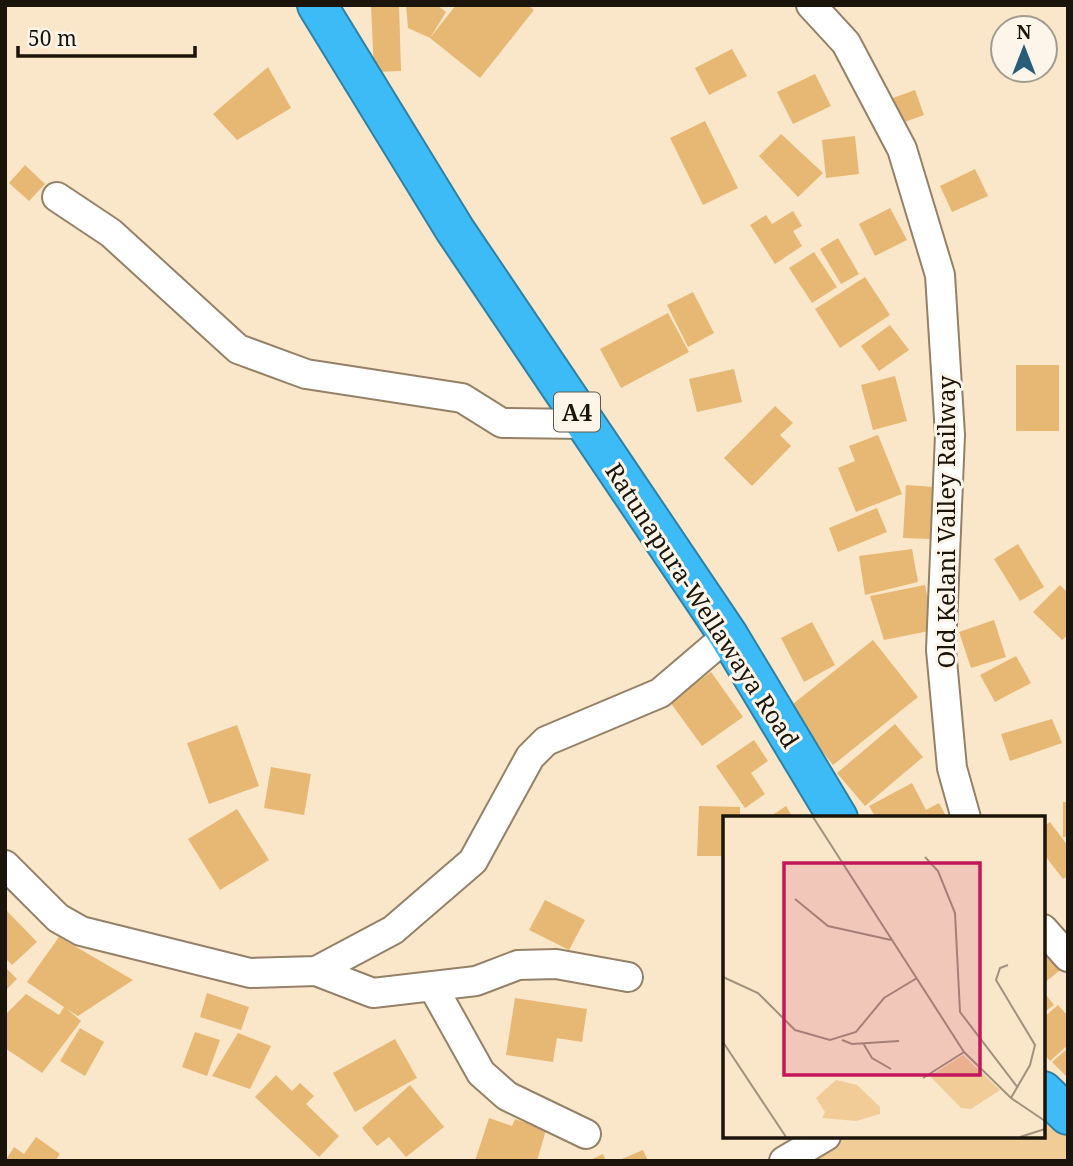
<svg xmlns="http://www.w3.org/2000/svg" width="1073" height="1166" font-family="'Noto Serif',serif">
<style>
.green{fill:#f1cc97}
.building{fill:#e7b874}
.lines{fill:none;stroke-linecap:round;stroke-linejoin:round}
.minor-casing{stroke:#948168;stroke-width:32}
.highway-casing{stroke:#3081a4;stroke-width:42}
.minor{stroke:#fff;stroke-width:28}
.highway{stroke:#3cbbf7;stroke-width:38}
.labels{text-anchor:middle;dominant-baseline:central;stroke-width:6;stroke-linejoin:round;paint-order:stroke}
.shield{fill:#fdf5e9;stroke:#5f584d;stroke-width:2}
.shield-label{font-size:23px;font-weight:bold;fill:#1b140a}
.street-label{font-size:24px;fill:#1b140a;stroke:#fdf5e9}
.inset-road{fill:none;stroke:#a1927d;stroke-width:2}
.view{fill:#c2185b;fill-opacity:0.15;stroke:#c2185b;stroke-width:3.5}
.inset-edge{fill:none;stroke:#1b140a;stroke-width:3.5}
</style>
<rect width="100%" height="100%" fill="#fae6c9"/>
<!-- green -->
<polygon class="green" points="1043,1114 1068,1137 1068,1161 806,1161 836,1136 1043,1136"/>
<!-- building -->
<g class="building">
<polygon points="371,5 399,5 401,71 374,72"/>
<polygon points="406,5 437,5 446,12 430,38 456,5 528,5 534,10 480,78 430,38 408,28"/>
<polygon points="732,49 747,76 709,95 695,68"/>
<polygon points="268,67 291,108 237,140 213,114"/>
<polygon points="815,74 831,106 793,124 777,92"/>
<polygon points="915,90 924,115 899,124 890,99"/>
<polygon points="705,121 738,188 703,205 670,138"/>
<polygon points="781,134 823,173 798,197 759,156"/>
<polygon points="855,136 859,174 826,178 822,140"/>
<polygon points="25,165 45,184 29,201 9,183"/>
<polygon points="975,169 988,196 952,212 940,186"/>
<polygon points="890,208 907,240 875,256 859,224"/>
<polygon points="793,211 802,226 793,231 802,246 775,264 750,225 766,215 772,224"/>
<polygon points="838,238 859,274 841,284 820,249"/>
<polygon points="814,252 837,287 812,303 789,268"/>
<polygon points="865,277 890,315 840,348 815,309"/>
<polygon points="693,292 714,333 688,347 667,305"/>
<polygon points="668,313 689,352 621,388 600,349"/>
<polygon points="890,325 909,350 879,371 861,346"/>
<rect x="1016" y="365" width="43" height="66"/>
<polygon points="734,369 742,402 697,412 689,379"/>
<polygon points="895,376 907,421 873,430 861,385"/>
<polygon points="775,406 793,423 780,435 791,446 752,486 724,458"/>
<polygon points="878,435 902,494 856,512 838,468 855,461 849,446"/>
<polygon points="906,485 935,487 931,539 903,538"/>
<polygon points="877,508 887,532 838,552 829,528"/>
<polygon points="1018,544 1044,587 1020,601 994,559"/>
<polygon points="912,549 918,582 865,595 859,556"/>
<polygon points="925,585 934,630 884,640 870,596"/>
<polygon points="1060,585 1068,593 1068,635 1062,640 1033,612"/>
<polygon points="994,620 1006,657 971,668 959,632"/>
<polygon points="812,622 835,665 804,682 781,638"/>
<polygon points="873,640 918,697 833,765 788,708"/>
<polygon points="1016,656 1031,683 995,702 980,675"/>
<polygon points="711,672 743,717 702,746 670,702"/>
<polygon points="1052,719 1062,743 1010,761 1001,734"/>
<polygon points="895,724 923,757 865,806 837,773"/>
<polygon points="237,725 259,786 209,804 187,743"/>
<polygon points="754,740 768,761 751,773 765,794 745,808 716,766"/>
<polygon points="271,767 311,774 304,815 264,808"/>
<polygon points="912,783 926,810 939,803 947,818 876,818 869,806"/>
<rect x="1063" y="802" width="5" height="35"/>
<polygon points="699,806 740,807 740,818 725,818 725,856 697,856"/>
<polygon points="786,806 793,818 768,818"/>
<polygon points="237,809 269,860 220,890 188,839"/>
<polygon points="1050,822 1068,846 1068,876 1063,879 1043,853 1043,827"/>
<polygon points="545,900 585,920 569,950 529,930"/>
<polygon points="5,909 37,942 12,965 5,958"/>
<polygon points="59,937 133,980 78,1016 67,1009 81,1021 42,1073 5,1048 5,1015 26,994 59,1015 64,1007 27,982"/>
<polygon points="1043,941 1064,967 1043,984"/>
<polygon points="5,967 17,979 5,991"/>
<polygon points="1043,991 1054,1005 1043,1013"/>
<polygon points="207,993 249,1007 241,1030 200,1017"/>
<polygon points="515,998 587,1009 582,1042 557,1038 553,1062 506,1055"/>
<polygon points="1058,1005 1068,1016 1068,1045 1050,1061 1043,1053 1043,1018"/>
<polygon points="80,1028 104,1042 85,1076 60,1061"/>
<polygon points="195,1032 220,1040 207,1076 182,1067"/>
<polygon points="238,1033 271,1046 250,1089 212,1076"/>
<polygon points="395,1039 417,1078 355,1112 333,1073"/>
<polygon points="1068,1048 1068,1078 1052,1062"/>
<polygon points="276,1075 292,1091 300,1083 314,1096 306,1104 339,1136 319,1157 255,1097"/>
<polygon points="410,1085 444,1127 406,1157 389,1137 377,1146 362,1128"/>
<polygon points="489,1118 512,1126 515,1119 546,1130 537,1161 475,1161"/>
<polygon points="36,1137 60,1154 55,1161 5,1161 14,1147 24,1154"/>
<polygon points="643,1150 648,1161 617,1161"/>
<polygon points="603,1154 606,1161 588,1161"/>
</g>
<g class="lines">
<defs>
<g id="minor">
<polyline points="811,5 846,43 902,149 940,275 950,435 941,650 952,768 966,818"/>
<polyline points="57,197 111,233 238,349 306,374 462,398 502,423 584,424"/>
<polyline points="5,865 58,918 81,931 250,973 316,971 393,930 473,861 530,757 546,741 660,693 728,635"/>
<polyline points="1043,929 1068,957"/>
<polyline points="316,971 373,993 476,981 518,965 556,964 628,977"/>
<polyline points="433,987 481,1073 507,1096 586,1134"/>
<polyline points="784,1161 826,1136"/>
</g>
<g id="highway">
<polyline points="317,5 455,230 728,635 838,818"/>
<polyline points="1043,1091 1068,1115"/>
</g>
</defs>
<!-- minor casing -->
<use href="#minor" class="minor-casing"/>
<!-- highway casing -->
<use href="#highway" class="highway-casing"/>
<!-- minor -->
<use href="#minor" class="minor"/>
<!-- highway -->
<use href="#highway" class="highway"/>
</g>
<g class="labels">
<!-- shield labels -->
<rect class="shield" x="554" y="392.5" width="46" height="39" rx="5"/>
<g class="shield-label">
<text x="577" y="412">A4</text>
</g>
<!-- street labels -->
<g class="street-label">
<text transform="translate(945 522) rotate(-90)">Old Kelani Valley Railway</text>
<text transform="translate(703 605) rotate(57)">Ratunapura-Wellawaya Road</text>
</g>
</g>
<!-- overview -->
<g transform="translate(723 816)">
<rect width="322" height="322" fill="#fae6c9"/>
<path d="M240,239L277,274L248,293L238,292L207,260ZM113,264L134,269L157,291V298L133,305L99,302L102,296L93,282Z" fill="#f1cc97"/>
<path class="inset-road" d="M90,1L241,236L288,282L322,305M202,41L215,55L232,97L237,196L295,272M72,83L105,110L168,124M285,149L277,152L273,164L312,229L307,249L288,282M0,161L35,177L72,214L107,224L133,216L161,182L194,162M119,224L129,228L176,225M0,226L63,321M140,227L149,242L168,253M200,262L241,236M297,321L322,313"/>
<path class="view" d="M61,47H257V259H61Z"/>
<rect width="322" height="322" class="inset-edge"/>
</g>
<!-- border -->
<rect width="1073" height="1166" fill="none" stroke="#1b140a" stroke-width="14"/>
<!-- north arrow -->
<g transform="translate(1024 49)"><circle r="33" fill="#fdf5e9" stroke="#a39b90" stroke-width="2"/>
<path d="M0-5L12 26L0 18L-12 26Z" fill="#275d78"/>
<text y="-10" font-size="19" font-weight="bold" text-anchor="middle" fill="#1b140a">N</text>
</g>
<!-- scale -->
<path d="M18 46v10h177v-10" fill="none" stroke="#1b140a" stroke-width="3.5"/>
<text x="28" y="46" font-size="21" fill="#1b140a" stroke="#fdf5e9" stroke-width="5" paint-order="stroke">50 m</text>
</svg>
